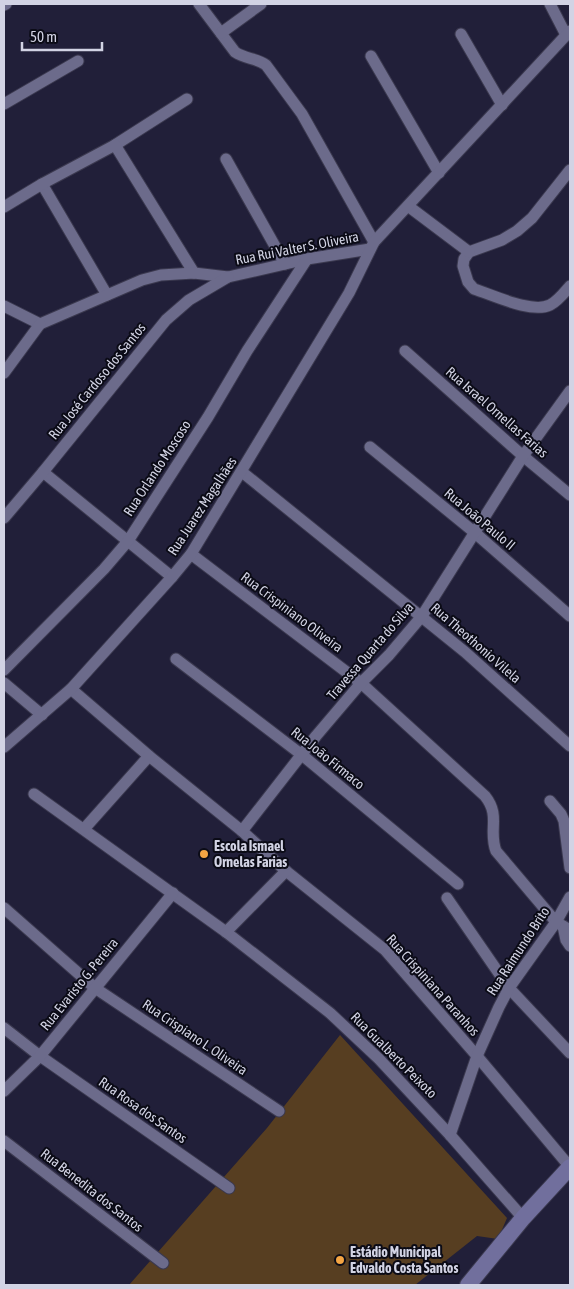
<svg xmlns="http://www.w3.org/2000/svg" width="574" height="1289" font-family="'Asap Condensed',sans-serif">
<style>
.green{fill:#573e21}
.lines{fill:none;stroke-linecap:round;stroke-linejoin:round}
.minor-casing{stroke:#3b394f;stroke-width:13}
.secondary-casing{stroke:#3b394f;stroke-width:18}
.minor{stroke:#6c6b8b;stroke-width:11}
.secondary{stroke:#716f9d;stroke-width:16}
.poi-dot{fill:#f3a443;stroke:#0b0b16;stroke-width:2}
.labels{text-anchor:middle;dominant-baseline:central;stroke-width:4;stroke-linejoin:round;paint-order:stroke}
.street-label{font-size:14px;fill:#d2d3e4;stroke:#0b0b16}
.poi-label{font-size:14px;font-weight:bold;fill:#d2d3e4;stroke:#0b0b16;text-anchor:start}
</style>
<rect width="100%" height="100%" fill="#211f39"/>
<!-- green -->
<polygon class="green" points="340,1035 507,1218 498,1239 477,1236 415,1285 129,1285 267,1128"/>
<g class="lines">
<defs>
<g id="minor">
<path d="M199,4L235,52C245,59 257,58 266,65L302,114L374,242"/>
<polyline points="550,4 566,35"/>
<polyline points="4,5 6,4"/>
<polyline points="221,33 261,4"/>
<polyline points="461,34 502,105"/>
<polyline points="371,56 439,173"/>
<polyline points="4,104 78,61"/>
<polyline points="115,145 187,99"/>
<polyline points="226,159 285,264"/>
<path d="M570,170L532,218L517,231L502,240L469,252L464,259L463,266L468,282L474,289C493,295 532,314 550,305C558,301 564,293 570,286"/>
<polyline points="42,184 107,295"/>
<polyline points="408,206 469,252"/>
<polyline points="4,207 42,184 115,145 194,273"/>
<polyline points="4,306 40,324 142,280 161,275 194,273 228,277 307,259 370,249"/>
<polyline points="405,351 523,456 570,495"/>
<polyline points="4,373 40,324"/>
<polyline points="370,447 474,532 570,616"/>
<polyline points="43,472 172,577"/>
<polyline points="242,472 465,652 570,746"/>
<polyline points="4,518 43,472 166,320 189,300 228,277"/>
<path d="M191,554L361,683L485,796C501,816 488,830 496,851L556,922L570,930"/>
<polyline points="176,659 302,755 458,884"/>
<polyline points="4,670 104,569 128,541 208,417 247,351 307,259"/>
<polyline points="4,683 42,715"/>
<polyline points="71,689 149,756 242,831 286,871 385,950 477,1056 570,1167"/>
<polyline points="4,747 71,689 172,577 191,554 349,293 374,242 570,31"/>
<polyline points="34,794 226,932 330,1013 379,1059 450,1135 523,1218"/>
<polyline points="550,801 561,814 564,821 570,868"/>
<polyline points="84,829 149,756"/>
<polyline points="242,831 316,736 361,683 389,655 422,616 523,456 570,391"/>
<polyline points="447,898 509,988 570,1053"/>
<polyline points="4,908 95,988 279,1111"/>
<polyline points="563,926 566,940 570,946"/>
<polyline points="226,932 286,871"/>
<polyline points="4,1028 40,1056 229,1188"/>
<polyline points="4,1091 40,1056 173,893"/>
<polyline points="450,1135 477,1056 499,1007 509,988 556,922 570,897"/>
<polyline points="4,1141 163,1263"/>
</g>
<polyline id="secondary" points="468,1285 523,1218 570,1167"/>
</defs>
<!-- minor casing -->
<use href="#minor" class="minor-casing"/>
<!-- secondary casing -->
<use href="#secondary" class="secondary-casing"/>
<!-- minor -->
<use href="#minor" class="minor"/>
<!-- secondary -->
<use href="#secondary" class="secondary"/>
</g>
<!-- markers -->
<g class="poi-dot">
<circle cx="204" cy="854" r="5"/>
<circle cx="340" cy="1260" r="5"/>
</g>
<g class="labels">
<!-- street labels -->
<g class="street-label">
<text transform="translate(297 248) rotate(-11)">Rua Rui Valter S. Oliveira</text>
<text transform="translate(97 381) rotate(-51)">Rua José Cardoso dos Santos</text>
<text transform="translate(497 412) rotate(41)">Rua Israel Ornellas Farias</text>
<text transform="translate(157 468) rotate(-57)">Rua Orlando Moscoso</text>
<text transform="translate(202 506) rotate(-57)">Rua Juarez Magalhães</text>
<text transform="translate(480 519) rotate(40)">Rua João Paulo II</text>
<text transform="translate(292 612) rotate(37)">Rua Crispiniano Oliveira</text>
<text transform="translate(476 643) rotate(41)">Rua Theothonio Vilela</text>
<text transform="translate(370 651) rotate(-49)">Travessa Quarta do Silva</text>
<text transform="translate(328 758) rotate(39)">Rua João Firmaco</text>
<text transform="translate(518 951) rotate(-57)">Rua Raimundo Brito</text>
<text transform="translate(79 984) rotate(-51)">Rua Evaristo G. Pereira</text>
<text transform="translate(433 985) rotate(48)">Rua Crispiniana Paranhos</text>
<text transform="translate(195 1037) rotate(34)">Rua Crispiano L. Oliveira</text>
<text transform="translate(394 1055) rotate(45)">Rua Gualberto Peixoto</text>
<text transform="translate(143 1110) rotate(35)">Rua Rosa dos Santos</text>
<text transform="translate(92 1190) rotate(38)">Rua Benedita dos Santos</text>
</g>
<!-- poi labels -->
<g class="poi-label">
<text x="214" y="846">Escola Ismael<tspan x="214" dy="16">Ornelas Farias</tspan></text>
<text x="350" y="1252">Estádio Municipal<tspan x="350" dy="16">Edvaldo Costa Santos</tspan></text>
</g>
</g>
<!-- border -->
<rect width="574" height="1289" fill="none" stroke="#d2d3e4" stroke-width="10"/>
<!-- scale -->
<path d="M22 42v8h80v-8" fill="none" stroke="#d2d3e4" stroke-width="2.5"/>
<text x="30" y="42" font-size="15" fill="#d2d3e4" stroke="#0b0b16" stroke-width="4" paint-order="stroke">50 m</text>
</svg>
